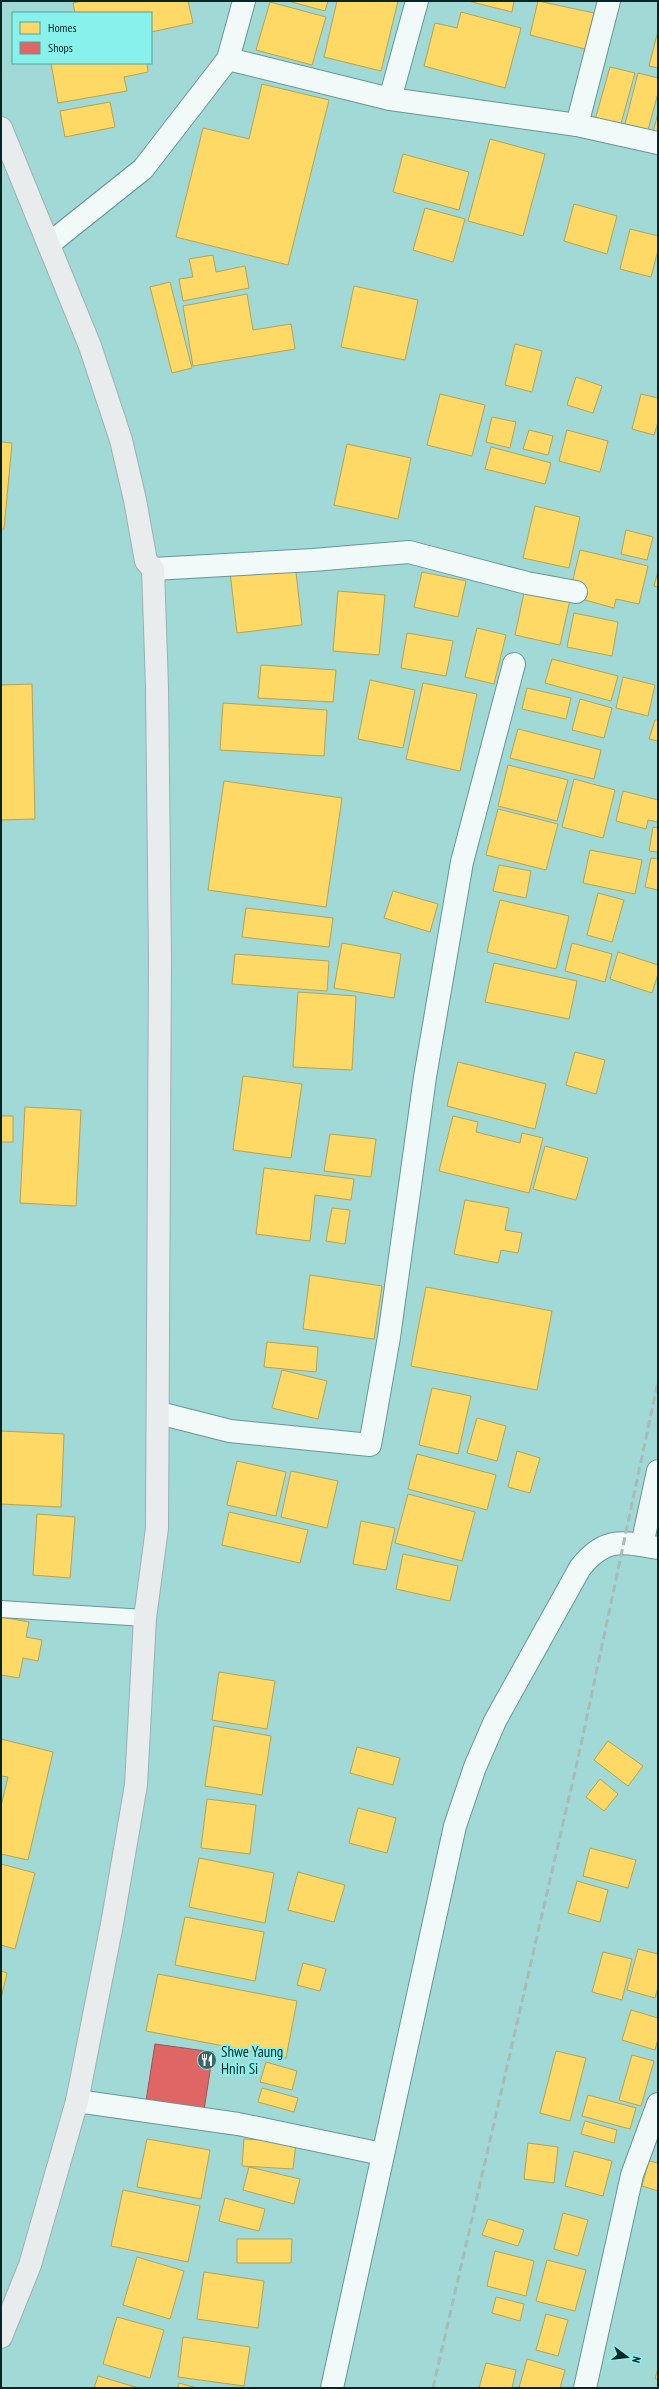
<svg xmlns="http://www.w3.org/2000/svg" width="659" height="2389" font-family="'PT Sans Narrow',sans-serif">
<style>
.homes{fill:#ffd966;stroke:#b4a352}
.shops{fill:#e06666;stroke:#9e5352}
.lines{fill:none;stroke-linecap:round;stroke-linejoin:round}
.service-casing{stroke:#659795;stroke-width:18}
.minor-casing{stroke:#659795;stroke-width:24}
.trunk-casing{stroke:#9cb0b0;stroke-width:24}
.service{stroke:#f1f9f9;stroke-width:16}
.minor{stroke:#f1f9f9;stroke-width:22}
.trunk{stroke:#e9ecec;stroke-width:22}
.rail{stroke:#aabab8;stroke-width:3;stroke-dasharray:8 4;stroke-linecap:butt}
.labels{text-anchor:middle;dominant-baseline:central;stroke-width:4;stroke-linejoin:round;paint-order:stroke}
.poi-label{font-size:15px;fill:#042625;stroke:#89f1eb;text-anchor:start}
</style>
<rect width="100%" height="100%" fill="#a1d9d6"/>
<!-- homes -->
<g class="homes">
<polygon points="82,1 188,1 193,23 151,32 151,13 75,13 73,3"/>
<polygon points="288,1 328,1 325,11"/>
<polygon points="337,1 398,1 381,71 324,57"/>
<polygon points="468,1 514,1 512,12"/>
<polygon points="538,1 594,13 585,49 530,35"/>
<polygon points="270,2 326,17 312,65 256,50"/>
<polygon points="461,12 521,28 505,88 424,66 435,23 457,28"/>
<polygon points="658,31 658,68 649,66"/>
<polygon points="51,63 147,63 148,72 124,77 127,91 58,103"/>
<polygon points="610,67 635,73 620,127 595,120"/>
<polygon points="638,73 658,78 658,93 648,130 625,124"/>
<polygon points="262,84 329,100 288,265 176,237 203,128 249,139"/>
<polygon points="110,102 115,127 65,137 60,111"/>
<polygon points="658,113 658,138 652,136"/>
<polygon points="490,139 545,154 523,236 468,221"/>
<polygon points="403,154 469,172 459,210 393,192"/>
<polygon points="574,204 617,216 607,254 564,241"/>
<polygon points="425,208 465,219 453,262 413,250"/>
<polygon points="630,229 658,236 658,250 651,277 620,269"/>
<polygon points="213,255 216,272 245,266 249,288 183,301 179,279 193,277 189,259"/>
<polygon points="170,282 192,368 172,373 150,287"/>
<polygon points="354,286 418,300 405,360 341,347"/>
<polygon points="247,294 253,330 291,324 295,349 193,366 183,306"/>
<polygon points="515,344 542,351 532,392 505,385"/>
<polygon points="576,377 602,386 593,413 567,405"/>
<polygon points="440,394 485,405 472,456 427,445"/>
<polygon points="641,394 658,398 658,422 654,435 632,429"/>
<polygon points="492,417 516,422 510,448 486,442"/>
<polygon points="529,430 553,436 548,455 523,449"/>
<polygon points="567,430 608,441 600,472 559,461"/>
<polygon points="1,442 12,443 4,529 1,529"/>
<polygon points="347,444 411,458 398,519 334,505"/>
<polygon points="491,447 551,463 545,484 485,469"/>
<polygon points="535,506 580,517 569,568 523,558"/>
<polygon points="626,530 653,537 647,560 621,554"/>
<polygon points="580,550 648,566 639,604 616,599 614,608 585,600 587,592 571,588"/>
<polygon points="295,564 302,625 237,633 230,572"/>
<polygon points="658,571 658,587 654,586"/>
<polygon points="422,572 466,581 458,617 414,607"/>
<polygon points="526,584 571,595 560,645 515,635"/>
<polygon points="338,591 385,595 379,655 333,651"/>
<polygon points="574,613 618,622 612,656 567,647"/>
<polygon points="477,628 506,635 494,684 465,677"/>
<polygon points="407,633 453,641 446,676 401,668"/>
<polygon points="552,659 618,676 611,701 545,683"/>
<polygon points="261,665 336,670 333,702 258,698"/>
<polygon points="623,677 655,685 648,716 616,708"/>
<polygon points="370,680 415,690 403,748 358,739"/>
<polygon points="423,683 477,694 460,771 406,759"/>
<polygon points="32,684 35,819 1,820 1,685"/>
<polygon points="527,688 571,698 566,719 522,709"/>
<polygon points="580,699 612,708 604,738 572,730"/>
<polygon points="223,703 327,710 324,756 220,750"/>
<polygon points="655,720 658,720 658,741 649,739"/>
<polygon points="518,729 601,750 594,779 510,758"/>
<polygon points="508,765 568,780 557,821 498,806"/>
<polygon points="574,779 615,790 603,838 562,827"/>
<polygon points="224,781 342,798 326,907 208,890"/>
<polygon points="623,791 658,800 658,822 648,820 646,829 616,821"/>
<polygon points="498,809 558,824 546,870 486,855"/>
<polygon points="653,827 658,828 658,852 649,851"/>
<polygon points="590,850 642,860 635,894 583,883"/>
<polygon points="651,858 658,859 658,890 645,887"/>
<polygon points="499,865 531,871 526,898 493,891"/>
<polygon points="393,891 438,904 430,932 384,918"/>
<polygon points="598,893 624,900 612,942 587,935"/>
<polygon points="500,900 569,916 556,969 487,952"/>
<polygon points="246,908 333,918 329,947 242,937"/>
<polygon points="342,943 401,954 394,998 334,988"/>
<polygon points="572,943 612,954 605,982 565,971"/>
<polygon points="618,952 658,965 658,974 652,993 610,979"/>
<polygon points="235,954 329,961 327,991 232,984"/>
<polygon points="494,963 577,981 569,1019 485,1002"/>
<polygon points="298,992 356,996 352,1070 293,1067"/>
<polygon points="575,1052 605,1060 596,1094 566,1085"/>
<polygon points="458,1062 546,1084 535,1129 447,1106"/>
<polygon points="243,1076 302,1084 291,1158 233,1150"/>
<polygon points="25,1107 81,1110 76,1206 20,1203"/>
<rect x="1" y="1116" width="12" height="26"/>
<polygon points="453,1116 478,1122 476,1132 520,1143 522,1133 543,1138 529,1193 439,1171"/>
<polygon points="330,1134 376,1139 371,1177 324,1171"/>
<polygon points="545,1146 588,1158 576,1200 533,1189"/>
<polygon points="264,1168 354,1179 351,1200 315,1195 310,1241 256,1234"/>
<polygon points="465,1200 509,1208 505,1230 522,1233 518,1253 501,1250 498,1263 454,1254"/>
<polygon points="332,1208 350,1210 345,1244 326,1241"/>
<polygon points="310,1275 382,1286 374,1339 303,1329"/>
<polygon points="426,1287 552,1311 537,1390 411,1366"/>
<polygon points="267,1342 318,1347 316,1372 264,1367"/>
<polygon points="282,1370 327,1381 318,1419 272,1408"/>
<polygon points="432,1388 471,1396 458,1454 419,1445"/>
<polygon points="477,1418 506,1426 497,1461 467,1453"/>
<polygon points="1,1431 64,1434 61,1507 1,1504"/>
<polygon points="517,1451 540,1458 530,1493 508,1487"/>
<polygon points="417,1454 496,1475 487,1510 408,1489"/>
<polygon points="237,1461 286,1472 276,1516 227,1505"/>
<polygon points="291,1471 338,1481 327,1528 281,1517"/>
<polygon points="408,1494 475,1512 462,1561 395,1543"/>
<polygon points="229,1512 308,1530 300,1563 222,1545"/>
<polygon points="37,1514 75,1517 70,1578 33,1575"/>
<polygon points="361,1521 395,1528 386,1570 353,1564"/>
<polygon points="403,1554 458,1566 450,1601 396,1589"/>
<polygon points="1,1617 29,1622 26,1637 42,1640 38,1661 23,1658 19,1678 1,1675"/>
<polygon points="219,1672 275,1681 267,1729 212,1720"/>
<polygon points="214,1726 271,1736 262,1795 205,1786"/>
<polygon points="1,1739 53,1752 28,1860 1,1854 1,1806 8,1777 1,1776"/>
<polygon points="608,1741 643,1766 628,1786 594,1760"/>
<polygon points="357,1747 400,1758 393,1785 350,1773"/>
<polygon points="600,1779 618,1794 604,1811 586,1797"/>
<polygon points="207,1799 256,1805 250,1854 201,1848"/>
<polygon points="358,1808 396,1818 387,1853 349,1843"/>
<polygon points="590,1848 636,1860 628,1888 583,1876"/>
<polygon points="199,1858 274,1873 265,1923 189,1907"/>
<polygon points="1,1864 35,1873 15,1949 1,1945"/>
<polygon points="298,1872 345,1885 334,1922 288,1910"/>
<polygon points="577,1881 608,1890 600,1922 568,1913"/>
<polygon points="185,1917 264,1932 255,1981 175,1965"/>
<polygon points="638,1949 658,1954 658,1987 655,1998 627,1990"/>
<polygon points="603,1952 632,1959 622,2000 592,1992"/>
<polygon points="303,1963 326,1969 320,1991 297,1985"/>
<polygon points="1,1971 7,1973 1,1998"/>
<polygon points="158,1974 297,2001 286,2058 146,2031"/>
<polygon points="631,2010 658,2018 658,2039 655,2050 622,2040"/>
<polygon points="556,2051 586,2058 570,2121 540,2113"/>
<polygon points="632,2055 654,2061 641,2106 619,2100"/>
<polygon points="266,2062 297,2071 292,2090 260,2082"/>
<polygon points="262,2088 298,2098 294,2112 258,2102"/>
<polygon points="588,2095 636,2108 630,2129 582,2116"/>
<polygon points="585,2121 617,2130 614,2143 581,2134"/>
<polygon points="147,2139 210,2150 201,2199 137,2187"/>
<polygon points="244,2139 296,2142 293,2169 242,2166"/>
<polygon points="528,2143 558,2147 554,2183 524,2179"/>
<polygon points="574,2151 612,2161 603,2196 565,2186"/>
<polygon points="649,2161 658,2163 658,2191 642,2186"/>
<polygon points="249,2167 300,2179 294,2204 243,2190"/>
<polygon points="123,2190 200,2206 188,2262 111,2246"/>
<polygon points="225,2198 265,2209 259,2231 219,2221"/>
<polygon points="563,2213 588,2220 578,2256 554,2249"/>
<polygon points="488,2219 524,2230 518,2246 482,2235"/>
<polygon points="237,2239 292,2239 291,2263 237,2263"/>
<polygon points="495,2251 534,2261 526,2296 487,2286"/>
<polygon points="137,2257 184,2271 170,2319 123,2305"/>
<polygon points="547,2260 586,2270 575,2311 536,2301"/>
<polygon points="204,2272 264,2281 258,2328 197,2319"/>
<polygon points="496,2297 524,2304 520,2321 492,2313"/>
<polygon points="546,2314 568,2320 558,2356 536,2350"/>
<polygon points="117,2317 164,2330 150,2378 103,2364"/>
<polygon points="183,2337 250,2347 244,2386 178,2377"/>
<polygon points="527,2359 565,2370 560,2388 519,2388"/>
<polygon points="486,2363 516,2370 512,2388 479,2388"/>
<polygon points="658,2368 658,2379 655,2379"/>
<polygon points="98,2376 139,2388 94,2388"/>
<polygon points="179,2383 197,2388 178,2388"/>
</g>
<!-- shops -->
<polygon class="shops" points="155,2044 213,2052 204,2110 146,2101"/>
<g class="lines">
<defs>
<polyline id="service" points="1,1609 145,1618"/>
<g id="minor">
<polyline points="228,59 390,99 577,125 658,143"/>
<polyline points="390,99 417,1"/>
<polyline points="577,125 609,1"/>
<polyline points="49,244 143,169 228,59 244,1"/>
<polyline points="153,569 313,560 409,552 527,583 576,592"/>
<polyline points="159,1413 230,1431 370,1445 389,1337 425,1077 462,862 514,664"/>
<polyline points="642,1545 658,1471"/>
<polyline points="77,2101 238,2124 382,2154"/>
<path d="M332,2388L455,1826L475,1767L495,1721L580,1568C605,1536 622,1542 658,1548"/>
<polyline points="585,2388 632,2175 658,2104"/>
</g>
<polyline id="trunk" points="1,128 90,346 121,440 135,500 146,561 153,569 157,687 160,957 157,1528 145,1618 136,1785 112,1924 77,2101 30,2265 1,2337"/>
</defs>
<!-- service casing -->
<use href="#service" class="service-casing"/>
<!-- minor casing -->
<use href="#minor" class="minor-casing"/>
<!-- trunk casing -->
<use href="#trunk" class="trunk-casing"/>
<!-- service -->
<use href="#service" class="service"/>
<!-- minor -->
<use href="#minor" class="minor"/>
<!-- trunk -->
<use href="#trunk" class="trunk"/>
<!-- rail -->
<polyline class="rail" points="433,2388 579,1754 658,1381"/>
</g>
<!-- icons -->
<defs>
<symbol id="restaurant-disc" viewBox="-11 -11 22 22"><circle r="9.5" fill="#3b6563" stroke="#89f1eb"/><path d="M-5-6h1v4h1v-4h1v4h1v-4h1v5L-1.5 .5V6h-2V.5L-5-1ZM5-6V6H3V1.5H1.5Q1.5-4 5-6Z" fill="#fff"/></symbol>
</defs>
<g fill-rule="evenodd">
<use href="#restaurant-disc" x="196" y="2049" width="22" height="22"/>
</g>
<g class="labels">
<!-- poi labels -->
<g class="poi-label">
<text x="221" y="2051">Shwe Yaung<tspan x="221" dy="17">Hnin Si</tspan></text>
</g>
</g>
<!-- border -->
<rect width="659" height="2389" fill="none" stroke="#042625" stroke-width="4"/>
<!-- legend -->
<rect x="12" y="12" width="140" height="52" fill="#89f1eb" stroke="#54a09c"/>
<rect x="20" y="22" width="20" height="12" fill="#ffd966" stroke="#54a09c"/>
<text x="48" y="32" font-size="12" fill="#042625">Homes</text>
<rect x="20" y="42" width="20" height="12" fill="#e06666" stroke="#54a09c"/>
<text x="48" y="52" font-size="12" fill="#042625">Shops</text>
<!-- north arrow -->
<g transform="translate(627 2357) rotate(105)" stroke="#89f1eb" stroke-width="3" paint-order="stroke">
<path d="M0-3L7 15L0 10L-7 15Z" fill="#042625"/>
<text y="-6" font-size="11" font-weight="bold" text-anchor="middle" fill="#042625">N</text>
</g>
</svg>
